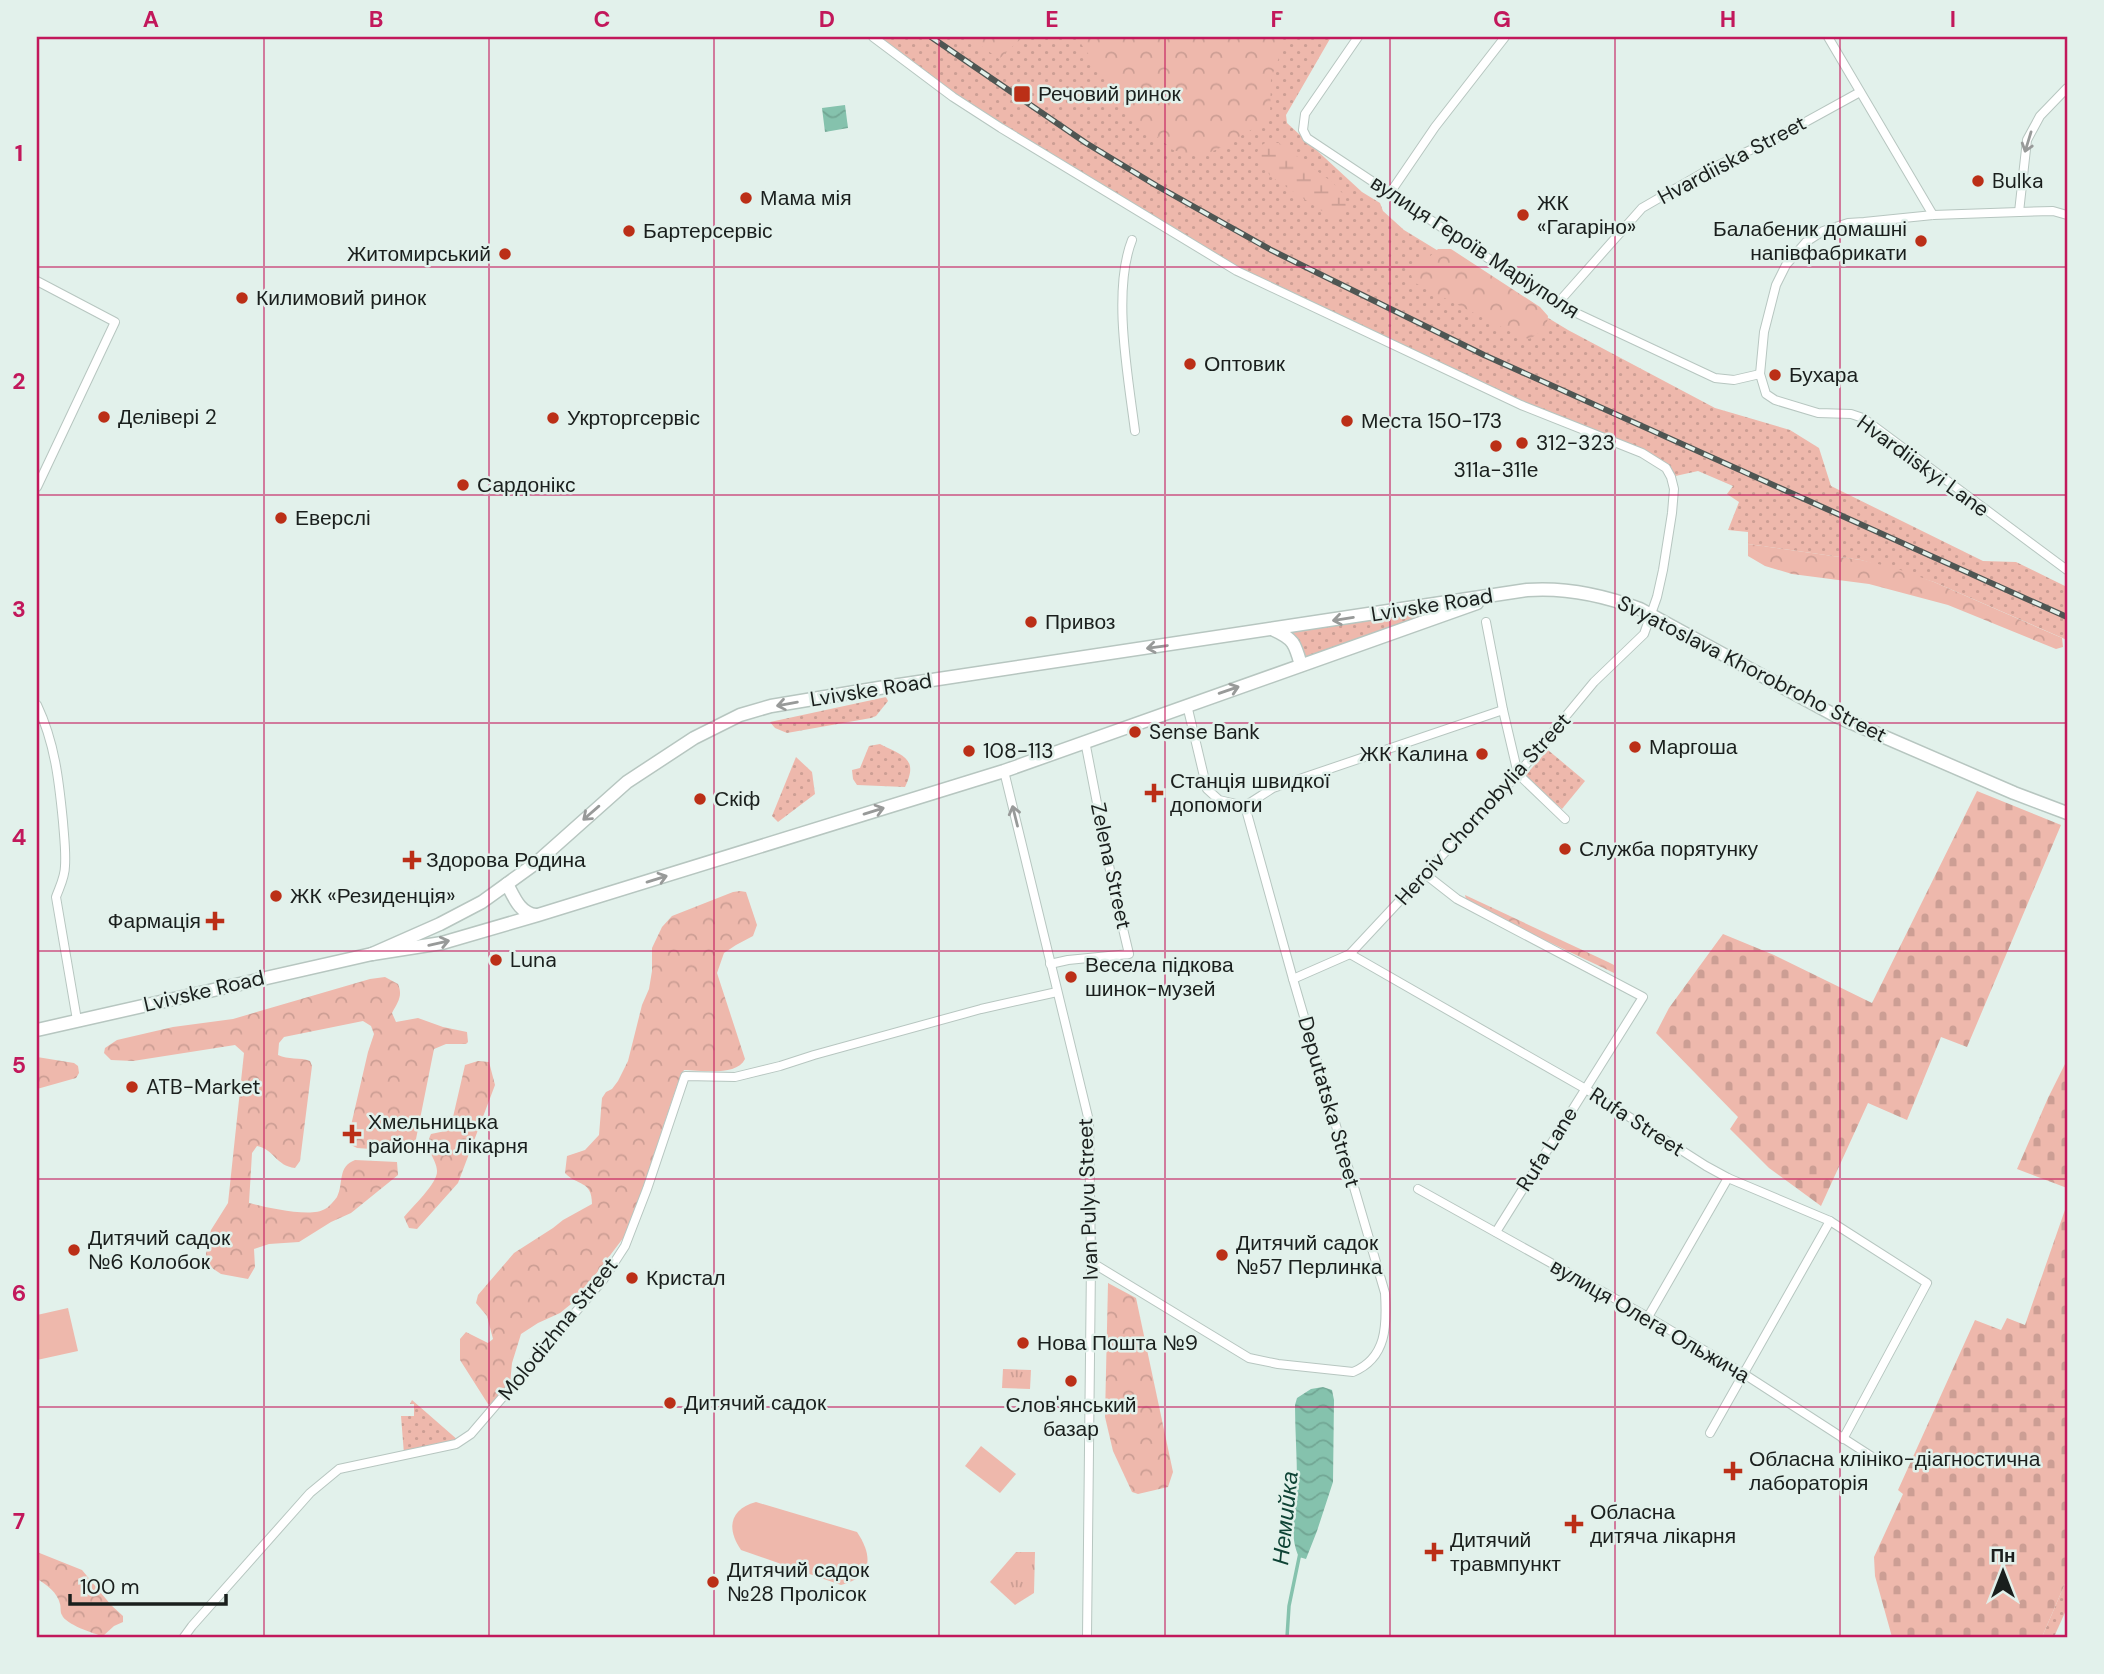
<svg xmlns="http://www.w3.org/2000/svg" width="2104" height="1674" font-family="'DM Sans',sans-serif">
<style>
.grass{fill:url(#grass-dots)}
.forest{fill:url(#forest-crowns)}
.wetland{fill:url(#wetland-marsh)}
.cemetery{fill:url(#cemetery-stones)}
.park{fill:url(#park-tufts)}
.pitch{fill:#eeb8ac}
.water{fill:url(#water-waves)}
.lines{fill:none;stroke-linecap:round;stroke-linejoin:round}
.stream{stroke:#85c2ad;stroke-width:3.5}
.street-casing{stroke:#b7c6c0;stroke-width:10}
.primary-casing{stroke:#b7c6c0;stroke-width:15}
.street{stroke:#fff;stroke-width:8}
.primary{stroke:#fff;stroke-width:12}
.rail-casing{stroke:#4f5653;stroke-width:6}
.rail{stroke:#e2f1eb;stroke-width:3.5;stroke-dasharray:10;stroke-linecap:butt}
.oneway{stroke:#989a99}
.grid{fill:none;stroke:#c2185b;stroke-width:2;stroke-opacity:0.55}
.poi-dot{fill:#bb2f17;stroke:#e2f1eb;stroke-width:2.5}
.labels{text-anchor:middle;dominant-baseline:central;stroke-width:5;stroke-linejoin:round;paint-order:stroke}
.poi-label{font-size:21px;fill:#1a1f1d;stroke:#e2f1eb;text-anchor:start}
.street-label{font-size:21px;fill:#1a1f1d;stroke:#e2f1eb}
.water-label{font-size:23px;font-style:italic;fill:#0e4335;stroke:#e2f1eb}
.neatline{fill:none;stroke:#c2185b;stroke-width:2.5}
.grid-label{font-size:23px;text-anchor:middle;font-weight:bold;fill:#c2185b}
</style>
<defs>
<pattern id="grass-dots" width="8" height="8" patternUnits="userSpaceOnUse" patternTransform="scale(1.75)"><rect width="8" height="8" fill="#eeb8ac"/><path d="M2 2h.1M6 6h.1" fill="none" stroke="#cc9e94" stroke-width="1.8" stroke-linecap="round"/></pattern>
<pattern id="forest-crowns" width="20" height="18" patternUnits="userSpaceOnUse" patternTransform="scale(1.75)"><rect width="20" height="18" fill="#eeb8ac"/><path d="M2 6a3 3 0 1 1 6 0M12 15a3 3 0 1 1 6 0" fill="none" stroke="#cc9e94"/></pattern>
<pattern id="wetland-marsh" width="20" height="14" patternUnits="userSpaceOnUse" patternTransform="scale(1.75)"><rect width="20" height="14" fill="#eeb8ac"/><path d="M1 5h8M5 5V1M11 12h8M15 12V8" fill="none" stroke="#cc9e94"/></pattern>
<pattern id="cemetery-stones" width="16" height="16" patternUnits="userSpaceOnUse" patternTransform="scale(1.75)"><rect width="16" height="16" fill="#eeb8ac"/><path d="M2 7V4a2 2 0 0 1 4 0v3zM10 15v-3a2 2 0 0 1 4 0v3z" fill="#cc9e94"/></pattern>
<pattern id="park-tufts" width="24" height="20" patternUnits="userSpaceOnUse" patternTransform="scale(1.75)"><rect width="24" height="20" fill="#eeb8ac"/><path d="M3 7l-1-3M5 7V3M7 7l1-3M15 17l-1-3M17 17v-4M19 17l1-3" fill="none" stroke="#cc9e94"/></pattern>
<pattern id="water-waves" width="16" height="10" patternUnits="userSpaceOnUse" patternTransform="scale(1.75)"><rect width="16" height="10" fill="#85c2ad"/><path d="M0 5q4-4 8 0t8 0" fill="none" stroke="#72a694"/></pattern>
</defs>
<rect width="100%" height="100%" fill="#e2f1eb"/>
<!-- grass -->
<g class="grass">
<polygon points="873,37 1331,37 1286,115 1287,123 1362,192 1380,203 1383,211 1404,230 1568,330 1715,408 1790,430 1819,448 1831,486 1983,561 2016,562 2067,587 2067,640 1934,582 1861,560 1748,544 1748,532 1728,530 1739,502 1727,494 1733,486 1698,471 1671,477 1655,461 1521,405 1237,271 1001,128"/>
<polygon points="1507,593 1301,665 1295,644 1273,630"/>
<polygon points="886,697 888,701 876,716 871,718 787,733 775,728 770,722"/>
<path d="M880,744C903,756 919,758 905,787L857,785L853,779L852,770L860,768L869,746Z"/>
<polygon points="1548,750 1585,781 1562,809 1524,777"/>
<polygon points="796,757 812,772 815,794 778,822 772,816"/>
<polygon points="412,1400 459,1441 404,1454 401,1416 414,1416 414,1404 410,1404"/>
<polygon points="2067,1579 2067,1608 2054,1637 2042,1637"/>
</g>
<!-- forest -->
<g class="forest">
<polygon points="969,37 1023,37 999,59"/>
<polygon points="1076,37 1280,37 1282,50 1271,78 1270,119 1218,149 1198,157 1173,150 1123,108 1113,88"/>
<path d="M1438,249H1451L1540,307L1548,316C1547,329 1540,333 1529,339L1519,336L1413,282L1410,270L1413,264L1428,258Z"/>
<polygon points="1748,544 1861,560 1895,568 1934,582 2062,638 2063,647 2056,649 1948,605 1869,584 1792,574 1765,566 1748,556"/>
<path d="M740,891L746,892L757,925L753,936L736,945L724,953L717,973L745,1059C736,1077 701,1070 684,1070L680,1077L669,1109L639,1200L624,1237L576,1300L560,1313L538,1323L521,1334L512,1363L510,1384L497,1404H488L460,1360V1339L466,1332L488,1343L493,1339L487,1316L476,1303L478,1295L514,1253L553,1228L563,1220L592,1204C592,1180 577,1186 565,1173L567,1156L585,1150L599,1135L602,1098L606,1092L612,1089L618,1081L628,1061L642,1005L649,989L652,971V948L662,927L672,916L733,892Z"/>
<polygon points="1465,895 1608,962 1614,965 1614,973 1498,918 1466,899"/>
<path d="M385,977L398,984C403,996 398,1002 392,1013L396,1022L418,1018L443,1027L467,1032L468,1042L466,1044H446L434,1049L415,1144L412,1152L357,1148L349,1144V1134L368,1052L374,1034L371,1026L363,1021L284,1037L279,1043L278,1055C288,1060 300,1057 310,1061L312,1066L300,1161L295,1168C276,1166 274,1149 257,1146L252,1153L249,1203C265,1207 311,1218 325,1209C328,1208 335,1200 337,1197C344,1183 337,1167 355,1160L397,1162L398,1175L351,1213L331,1222L299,1242L269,1244L254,1249L255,1267L248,1279L221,1274L209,1266L206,1254L211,1230L228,1203L244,1053L235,1045L133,1061L111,1060L104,1053L105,1048L117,1040L173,1027L233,1019L370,979Z"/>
<polygon points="37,1057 74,1063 78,1066 79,1073 76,1078 37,1089"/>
<path d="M478,1061L489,1062L495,1085L458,1183L417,1229L409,1228L404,1217C411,1208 438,1183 437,1171C437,1159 423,1149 431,1134L450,1130L465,1065Z"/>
<polygon points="1108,1283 1136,1298 1173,1472 1168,1487 1138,1494 1132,1492 1113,1451 1105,1417"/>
<path d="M37,1552L82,1570L111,1605L123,1616V1622L114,1626L103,1636C94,1634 65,1624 62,1615C60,1613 61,1606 60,1604C58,1593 46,1584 37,1579Z"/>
</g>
<!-- wetland -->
<polygon class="wetland" points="1265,143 1279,143 1332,182 1345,196 1346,209 1339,216 1328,215 1270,176 1257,153 1259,147"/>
<!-- cemetery -->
<g class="cemetery">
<polygon points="1977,791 2061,825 1967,1047 1941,1037 1907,1120 1868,1103 1821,1206 1769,1168 1730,1129 1738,1117 1656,1033 1669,1008 1723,934 1774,955 1872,1003"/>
<polygon points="2067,1060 2067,1188 2017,1169 2048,1098"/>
<polygon points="2067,1204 2067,1579 2042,1637 1892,1637 1875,1576 1874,1557 1903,1494 1898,1490 1975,1320 2001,1330 2007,1318 2025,1325"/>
</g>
<!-- park -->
<g class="park">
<polygon points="1003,1369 1031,1370 1030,1389 1002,1388"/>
<polygon points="1016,1552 1035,1552 1034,1593 1015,1605 990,1582"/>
</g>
<!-- pitch -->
<g class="pitch">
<polygon points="68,1308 78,1351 37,1360 37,1315"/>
<polygon points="981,1446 1016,1474 1000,1493 965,1466"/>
<path d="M756,1502L857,1532C873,1556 873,1577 841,1585L741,1550C726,1528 730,1509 756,1502Z"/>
</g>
<!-- water -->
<g class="water">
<polygon points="845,105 848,128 825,132 822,108"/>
<path d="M1323,1387L1332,1390L1334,1400L1333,1482L1317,1531L1306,1559L1299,1557C1287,1531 1298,1509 1297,1482C1297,1456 1295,1431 1295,1405L1297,1398L1311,1389Z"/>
</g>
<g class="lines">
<!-- stream -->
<polyline class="stream" points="1287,1637 1289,1606 1300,1553"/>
<defs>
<g id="street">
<polyline points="873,37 953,97 1001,128 1237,271 1521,405 1642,453 1666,468 1671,477 1674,489 1672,513 1663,570 1657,597 1644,634 1594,682 1518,774 1350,954 1293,979"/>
<polyline points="1358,37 1305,114 1303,130 1307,138 1557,304 1715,378 1734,380 1760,374"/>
<polyline points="1828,37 1933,215"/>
<polyline points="1390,193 1435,127 1505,37"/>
<polyline points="2019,212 2027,140 2040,116 2067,88"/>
<polyline points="2067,215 2053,211 2019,212 1933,215 1864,222 1848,223 1823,231 1806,242 1786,265 1776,285 1764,332 1760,374 1766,394 1775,400 1818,413 1851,414 1863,418 2067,570"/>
<path d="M1132,240C1112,291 1128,376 1135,431"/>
<polyline points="37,281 115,322 37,487"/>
<polyline points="1557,304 1642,208 1706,171 1780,136 1860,92"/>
<polyline points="1486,622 1503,710 1518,774 1565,819"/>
<path d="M37,705C55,743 59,781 63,822C64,836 66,851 65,866C65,877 60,886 56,897L77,1020"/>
<polyline points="1187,705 1207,789 1219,800 1245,806"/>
<polyline points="1004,771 1089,1121 1091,1262 1087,1637"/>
<polyline points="1425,874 1457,899 1643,997 1496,1232"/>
<polyline points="1350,954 1584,1088 1706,1166 1728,1178 1830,1221 1927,1283 1843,1439"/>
<polyline points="1050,964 1068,960 1129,954 1114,891 1085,741"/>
<polyline points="1418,1189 1648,1317 1744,1374 1877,1460"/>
<path d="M1091,1262L1249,1358L1278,1364L1353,1372C1387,1358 1387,1325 1385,1293L1293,979L1245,806L1273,788L1503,710"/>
<polyline points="1648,1317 1728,1178"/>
<polyline points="1710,1433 1830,1221"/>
<polyline points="184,1637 192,1626 310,1493 339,1469 456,1444 471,1434 603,1280 625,1246 647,1189 685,1076 735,1077 780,1066 814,1055 981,1009 1057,992"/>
</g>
<g id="primary">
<path d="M1274,630C1294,639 1295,644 1301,665"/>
<path d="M507,884C514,897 520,914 536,915"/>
<path d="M372,954L440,924L482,902L536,863L627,782L694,738L740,715L771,706L879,688L1527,590C1567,587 1603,595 1640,609L1836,716L2014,793L2067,813"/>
<polyline points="37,1030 372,954 442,943 538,915 1004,771 1477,603"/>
</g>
</defs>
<!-- street casing -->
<use href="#street" class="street-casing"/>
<!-- primary casing -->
<use href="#primary" class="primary-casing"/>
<!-- street -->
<use href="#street" class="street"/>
<!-- primary -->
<use href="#primary" class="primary"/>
<defs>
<polyline id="rail" points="931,37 1086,143 1157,186 1271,250 1484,355 2067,617"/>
</defs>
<!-- rail casing -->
<use href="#rail" class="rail-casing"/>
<!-- rail -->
<use href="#rail" class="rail"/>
</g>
<!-- one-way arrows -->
<defs><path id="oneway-shaft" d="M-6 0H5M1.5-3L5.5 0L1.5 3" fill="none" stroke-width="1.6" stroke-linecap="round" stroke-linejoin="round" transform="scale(1.75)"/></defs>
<g class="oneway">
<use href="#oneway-shaft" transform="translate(2028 142) rotate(107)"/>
<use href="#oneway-shaft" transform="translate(1343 619) rotate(171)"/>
<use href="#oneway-shaft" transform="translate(1157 647) rotate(172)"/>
<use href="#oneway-shaft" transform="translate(1229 690) rotate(-19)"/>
<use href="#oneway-shaft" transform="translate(787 704) rotate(170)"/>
<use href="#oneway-shaft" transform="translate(874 811) rotate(-17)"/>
<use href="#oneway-shaft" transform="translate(591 813) rotate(139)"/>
<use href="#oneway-shaft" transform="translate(1015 816) rotate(-104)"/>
<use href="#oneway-shaft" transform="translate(657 879) rotate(-17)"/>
<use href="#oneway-shaft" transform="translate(439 943) rotate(-13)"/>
</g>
<!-- grid -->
<path class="grid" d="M264,37V1637M489,37V1637M714,37V1637M939,37V1637M1165,37V1637M1390,37V1637M1615,37V1637M1840,37V1637M37,267H2067M37,495H2067M37,723H2067M37,951H2067M37,1179H2067M37,1407H2067"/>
<!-- markers -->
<g class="poi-dot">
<rect x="1013" y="85" width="18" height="18" rx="3.5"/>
<circle cx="1978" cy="181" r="7"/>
<circle cx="746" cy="198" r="7"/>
<circle cx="1523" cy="215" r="7"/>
<circle cx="629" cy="231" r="7"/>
<circle cx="1921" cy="241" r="7"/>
<circle cx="505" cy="254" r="7"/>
<circle cx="242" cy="298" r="7"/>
<circle cx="1190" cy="364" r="7"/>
<circle cx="1775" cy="375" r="7"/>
<circle cx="104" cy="417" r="7"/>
<circle cx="553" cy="418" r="7"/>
<circle cx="1347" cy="421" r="7"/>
<circle cx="1522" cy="443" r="7"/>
<circle cx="1496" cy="446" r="7"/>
<circle cx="463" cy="485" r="7"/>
<circle cx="281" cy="518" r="7"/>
<circle cx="1031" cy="622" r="7"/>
<circle cx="1135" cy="732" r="7"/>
<circle cx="1635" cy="747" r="7"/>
<circle cx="969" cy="751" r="7"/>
<circle cx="1482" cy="754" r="7"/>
<path d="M1150.5 782.5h7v7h7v7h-7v7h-7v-7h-7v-7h7z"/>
<circle cx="700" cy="799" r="7"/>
<circle cx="1565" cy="849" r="7"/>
<path d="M408.5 849.5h7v7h7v7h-7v7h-7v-7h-7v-7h7z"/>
<circle cx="276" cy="896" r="7"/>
<path d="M211.5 910.5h7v7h7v7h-7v7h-7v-7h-7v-7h7z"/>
<circle cx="496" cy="960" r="7"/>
<circle cx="1071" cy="977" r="7"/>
<circle cx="132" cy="1087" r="7"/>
<path d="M348.5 1123.5h7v7h7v7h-7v7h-7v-7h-7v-7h7z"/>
<circle cx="74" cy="1250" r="7"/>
<circle cx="1222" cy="1255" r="7"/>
<circle cx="632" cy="1278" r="7"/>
<circle cx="1023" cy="1343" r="7"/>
<circle cx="1071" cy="1381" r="7"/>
<circle cx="670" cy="1403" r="7"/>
<path d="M1729.5 1460.5h7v7h7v7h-7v7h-7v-7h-7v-7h7z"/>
<path d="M1570.5 1513.5h7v7h7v7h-7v7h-7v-7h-7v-7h7z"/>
<path d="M1430.5 1541.5h7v7h7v7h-7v7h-7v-7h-7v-7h7z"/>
<circle cx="713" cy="1582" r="7"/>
</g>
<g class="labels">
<!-- poi labels -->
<g class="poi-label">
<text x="1038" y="94">Речовий ринок</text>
<text x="1992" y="181">Bulka</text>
<text x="760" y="198">Мама мія</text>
<text x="1537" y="203">ЖК<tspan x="1537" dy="24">«Гагаріно»</tspan></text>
<text x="1907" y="229" text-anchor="end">Балабеник домашні<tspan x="1907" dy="24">напівфабрикати</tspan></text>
<text x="643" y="231">Бартерсервіс</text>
<text x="491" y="254" text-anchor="end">Житомирський</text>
<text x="256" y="298">Килимовий ринок</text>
<text x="1204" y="364">Оптовик</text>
<text x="1789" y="375">Бухара</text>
<text x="118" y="417">Делівері 2</text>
<text x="567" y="418">Укрторгсервіс</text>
<text x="1361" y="421">Места 150-173</text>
<text x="1536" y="443">312-323</text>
<text x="1496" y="470" text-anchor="middle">311а-311е</text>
<text x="477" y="485">Сардонікс</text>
<text x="295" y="518">Еверслі</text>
<text x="1045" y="622">Привоз</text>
<text x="1149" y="732">Sense Bank</text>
<text x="1649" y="747">Маргоша</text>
<text x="983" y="751">108-113</text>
<text x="1468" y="754" text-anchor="end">ЖК Калина</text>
<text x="1170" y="781">Станція швидкої<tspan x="1170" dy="24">допомоги</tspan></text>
<text x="714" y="799">Скіф</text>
<text x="1579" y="849">Служба порятунку</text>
<text x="426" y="860">Здорова Родина</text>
<text x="290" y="896">ЖК «Резиденція»</text>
<text x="201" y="921" text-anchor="end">Фармація</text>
<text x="510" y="960">Luna</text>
<text x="1085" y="965">Весела підкова<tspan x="1085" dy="24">шинок-музей</tspan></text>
<text x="146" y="1087">ATB-Market</text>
<text x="368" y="1122">Хмельницька<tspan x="368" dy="24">районна лікарня</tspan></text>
<text x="88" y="1238">Дитячий садок<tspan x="88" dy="24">№6 Колобок</tspan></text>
<text x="1236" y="1243">Дитячий садок<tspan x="1236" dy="24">№57 Перлинка</tspan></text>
<text x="646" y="1278">Кристал</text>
<text x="1037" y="1343">Нова Пошта №9</text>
<text x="684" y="1403">Дитячий садок</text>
<text x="1071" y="1405" text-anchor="middle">Слов'янський<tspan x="1071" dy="24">базар</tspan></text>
<text x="1749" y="1459">Обласна клініко-діагностична<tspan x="1749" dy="24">лабораторія</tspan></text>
<text x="1590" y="1512">Обласна<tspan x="1590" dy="24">дитяча лікарня</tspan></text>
<text x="1450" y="1540">Дитячий<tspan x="1450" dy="24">травмпункт</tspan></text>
<text x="727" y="1570">Дитячий садок<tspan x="727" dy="24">№28 Пролісок</tspan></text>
</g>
<!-- street labels -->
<g class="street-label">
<text transform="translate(1732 160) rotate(-28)">Hvardiiska Street</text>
<text transform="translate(1475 247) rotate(33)">вулиця Героїв Маріуполя</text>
<text transform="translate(1923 466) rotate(36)">Hvardiiskyi Lane</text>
<text transform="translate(1432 605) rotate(-9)">Lvivske Road</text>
<text transform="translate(1752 669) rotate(27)">Svyatoslava Khorobroho Street</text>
<text transform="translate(871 690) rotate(-9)">Lvivske Road</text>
<text transform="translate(1483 809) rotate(-48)">Heroiv Chornobylia Street</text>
<text transform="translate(1111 866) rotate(78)">Zelena Street</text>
<text transform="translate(204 991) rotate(-13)">Lvivske Road</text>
<text transform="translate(1329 1102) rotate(74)">Deputatska Street</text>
<text transform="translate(1637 1122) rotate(33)">Rufa Street</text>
<text transform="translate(1547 1149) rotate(-58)">Rufa Lane</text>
<text transform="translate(1088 1199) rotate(-92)">Ivan Pulyu Street</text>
<text transform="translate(1650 1321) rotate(30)">вулиця Олега Ольжича</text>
<text transform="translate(558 1329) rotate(-51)">Molodizhna Street</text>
</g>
<!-- water labels -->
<g class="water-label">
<text transform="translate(1285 1518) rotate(-84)">Немийка</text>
</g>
</g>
<!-- border -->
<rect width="2104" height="1674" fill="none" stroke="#e2f1eb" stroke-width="77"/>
<!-- north arrow -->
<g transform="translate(2003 1572)" stroke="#e2f1eb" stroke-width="5" paint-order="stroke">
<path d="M0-5L12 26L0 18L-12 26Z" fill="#1a1f1d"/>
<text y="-10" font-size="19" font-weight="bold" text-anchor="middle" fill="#1a1f1d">Пн</text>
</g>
<!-- scale -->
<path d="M70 1594v10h156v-10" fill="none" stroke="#1a1f1d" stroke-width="3.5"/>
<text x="80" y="1594" font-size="21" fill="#1a1f1d" stroke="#e2f1eb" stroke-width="5" paint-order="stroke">100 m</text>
<rect x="38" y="38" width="2028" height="1598" class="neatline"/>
<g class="grid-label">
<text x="151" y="27">A</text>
<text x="376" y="27">B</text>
<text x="602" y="27">C</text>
<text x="827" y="27">D</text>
<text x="1052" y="27">E</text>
<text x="1277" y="27">F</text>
<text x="1502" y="27">G</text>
<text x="1728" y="27">H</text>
<text x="1953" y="27">I</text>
<text x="19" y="161">1</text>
<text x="19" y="389">2</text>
<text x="19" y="617">3</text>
<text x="19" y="845">4</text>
<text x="19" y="1073">5</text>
<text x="19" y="1301">6</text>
<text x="19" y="1529">7</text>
</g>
</svg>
